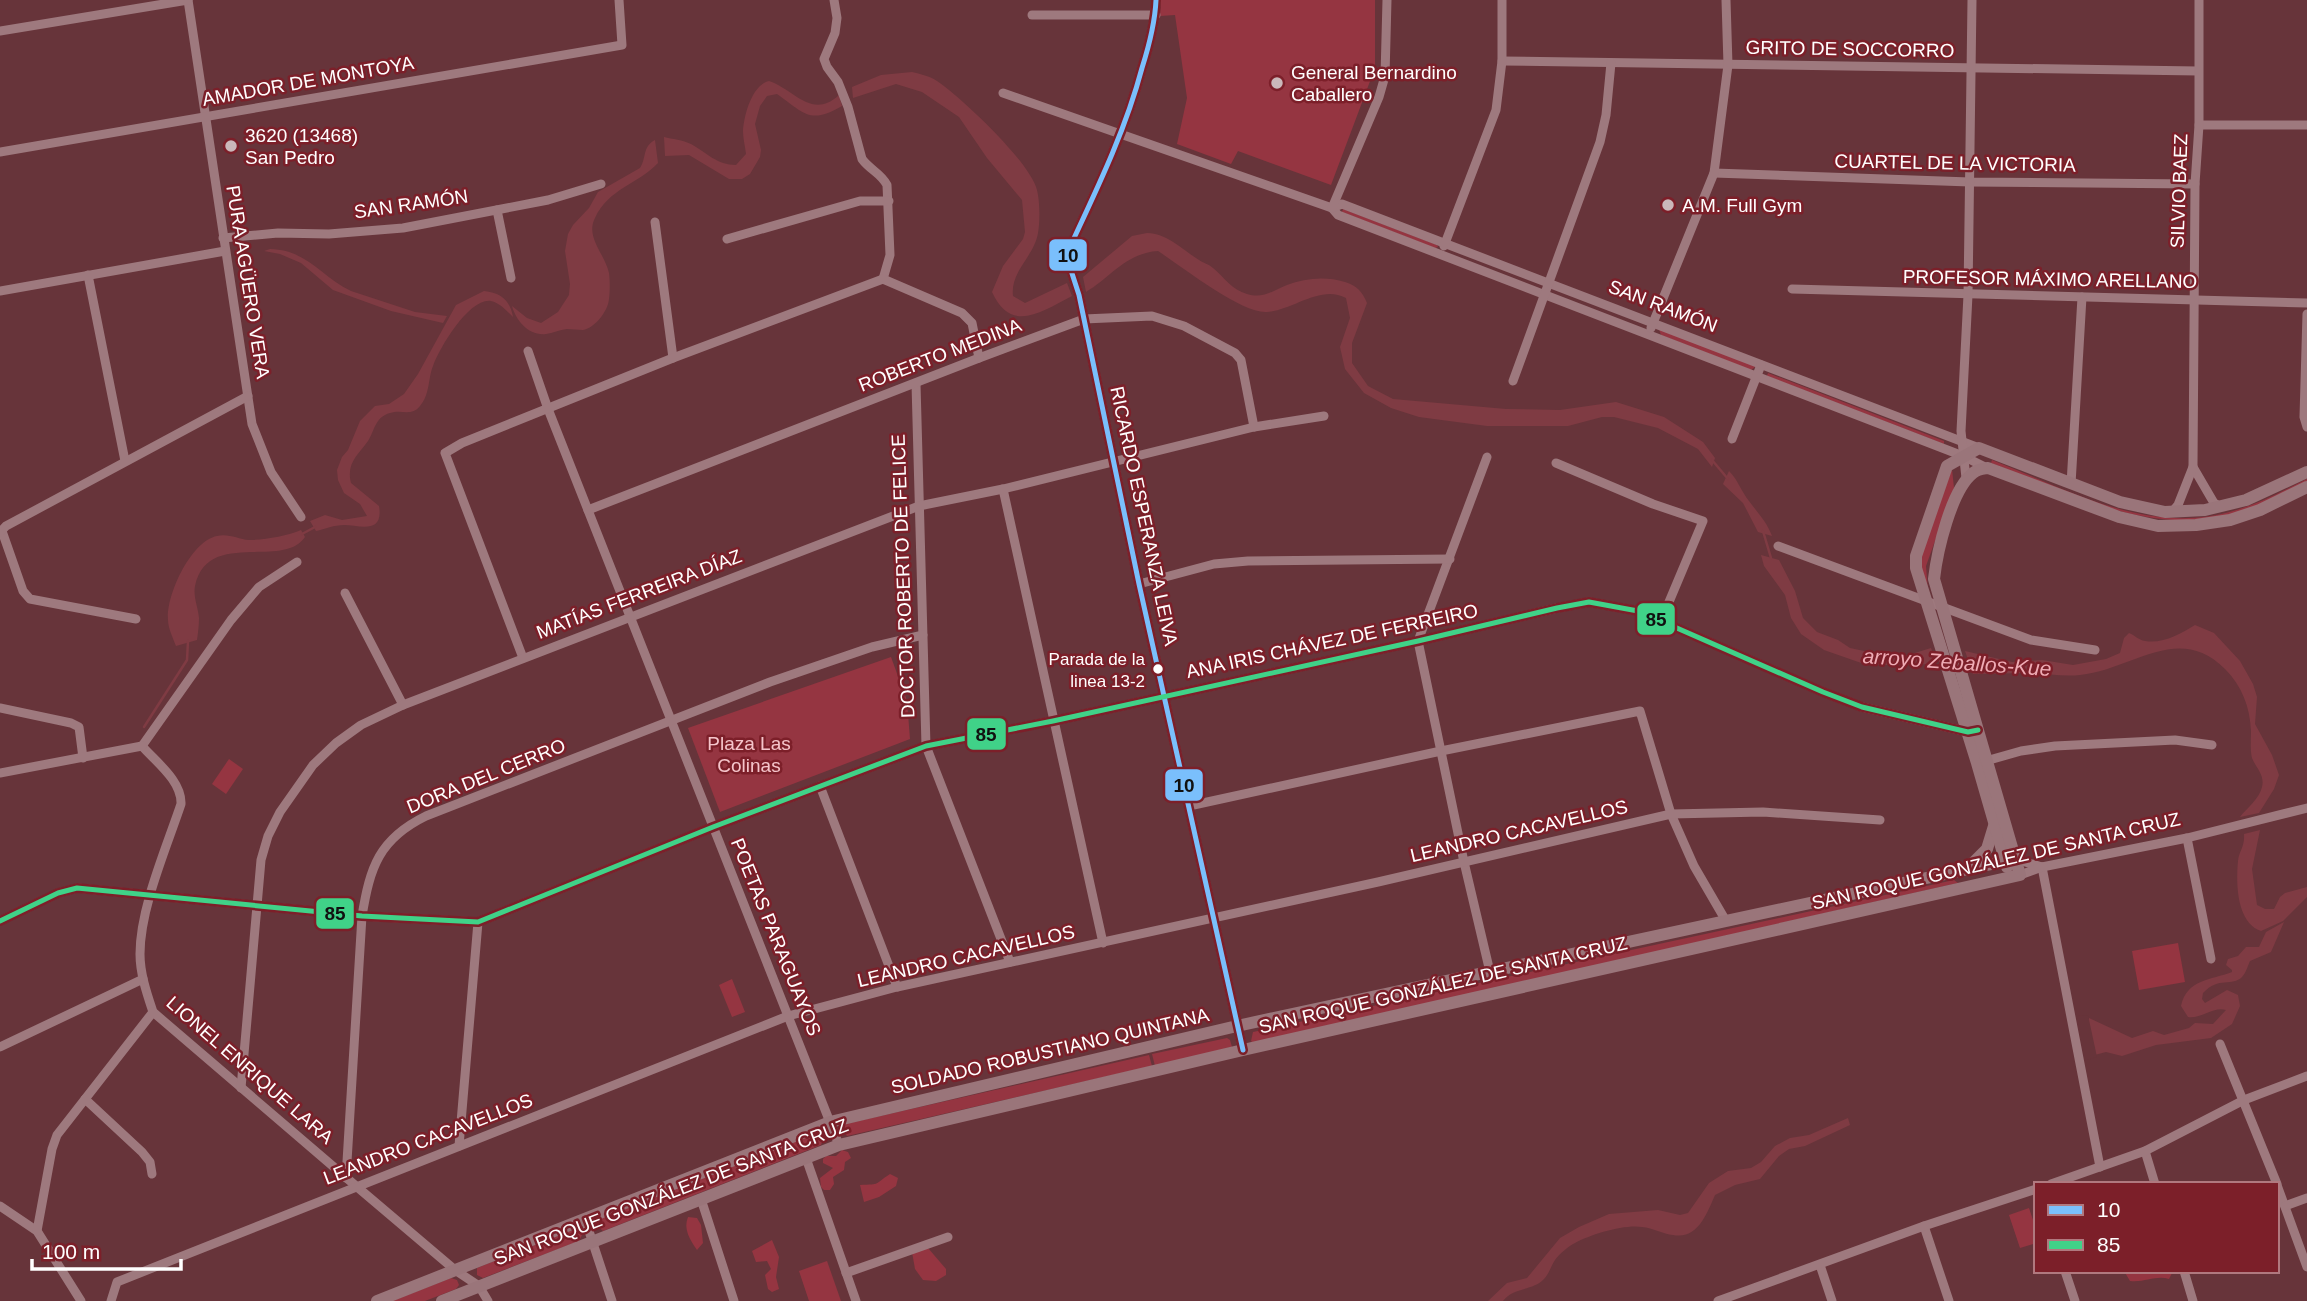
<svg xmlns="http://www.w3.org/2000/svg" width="2307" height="1301" font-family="Arial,sans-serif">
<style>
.green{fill:#953541}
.water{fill:#7f3b43}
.pier{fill:#67343a}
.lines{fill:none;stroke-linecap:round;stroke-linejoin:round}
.stream{stroke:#7f3b43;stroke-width:2.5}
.street{stroke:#9e797e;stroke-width:9}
.secondary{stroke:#9a757a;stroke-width:12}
.bus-1-casing{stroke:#7c1f29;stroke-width:10}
.bus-2-casing{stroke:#7c1f29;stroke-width:10}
.bus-1{stroke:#7abffc;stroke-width:5}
.bus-2{stroke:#40d288;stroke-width:5}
.poi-dot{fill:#cab8ba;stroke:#7c1f29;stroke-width:2.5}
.bus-dot{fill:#fff;stroke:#7c1f29;stroke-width:2.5}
.labels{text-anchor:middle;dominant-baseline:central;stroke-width:5;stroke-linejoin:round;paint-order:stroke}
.bus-label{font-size:17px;fill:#fff;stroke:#7c1f29;text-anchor:end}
.street-label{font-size:19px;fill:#fff;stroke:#7c1f29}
.poi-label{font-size:19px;fill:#fff;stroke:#7c1f29;text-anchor:start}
.park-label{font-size:19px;fill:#f5c5cb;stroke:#7c1f29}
.water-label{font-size:21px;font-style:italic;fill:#efacb5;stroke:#7c1f29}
.line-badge{stroke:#7c1f29;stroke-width:2.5}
.pale-badge-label{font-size:19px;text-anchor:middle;font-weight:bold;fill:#111}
</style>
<rect width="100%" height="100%" fill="#67343a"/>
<!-- green -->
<g class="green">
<polygon points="1161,0 1375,0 1375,68 1331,185 1238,151 1231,164 1177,144 1187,98 1175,15 1160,16"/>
<polygon points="1343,209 1437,245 1438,247 1435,248 1342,212"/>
<polygon points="1659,329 1755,366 1755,367 1751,370 1661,335"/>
<polygon points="1768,373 1944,441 1944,444 1767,376"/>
<path d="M1992,460C2069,490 2148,536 2233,511C2259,504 2283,491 2307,479V482C2282,495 2255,509 2228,515C2144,535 2067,492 1991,463Z"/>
<polygon points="1952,469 1954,488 1926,566 1928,591 1919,559"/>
<polygon points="891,657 907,701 910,739 720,812 688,728"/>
<polygon points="229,759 243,769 226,794 212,784"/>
<polygon points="1954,880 1958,883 1253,1043 1251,1041 1253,1032"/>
<polygon points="2178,943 2185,982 2139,990 2132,951"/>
<polygon points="732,979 745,1012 732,1017 719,985"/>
<polygon points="1227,1038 1230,1040 1232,1047 1155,1066 1152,1054"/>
<polygon points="1149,1055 1152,1066 847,1136 844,1132 845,1124"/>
<polygon points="816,1133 823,1139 821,1145 603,1231 596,1225 599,1219"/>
<polygon points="842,1150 848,1152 851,1158 845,1162 844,1170 833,1177 834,1184 830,1190 824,1190 821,1187 820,1178 833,1168 823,1163 823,1159 826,1156 836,1156"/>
<path d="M890,1174L898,1178L896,1186L879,1197L864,1202L860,1185C882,1184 873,1185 890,1174Z"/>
<polygon points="2029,1208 2036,1229 2036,1243 2020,1248 2009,1215"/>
<path d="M688,1217L697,1218L701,1225L703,1243L697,1250C690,1240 683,1229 688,1217Z"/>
<polygon points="575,1229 582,1235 579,1241 483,1278 477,1275 477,1268"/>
<polygon points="772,1240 779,1257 776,1277 779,1289 772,1292 768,1289 765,1275 771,1269 767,1261 756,1262 752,1251"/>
<polygon points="928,1248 946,1269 946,1275 936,1281 923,1280 915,1269 912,1252"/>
<polygon points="827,1261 841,1301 809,1301 799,1271"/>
<path d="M2124,1271H2173L2169,1279C2156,1275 2144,1283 2130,1281Z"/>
<polygon points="451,1278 457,1280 459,1285 456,1289 425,1301 392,1301"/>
</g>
<!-- water -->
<g class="water">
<path d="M912,72C920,74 930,76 937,81C962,98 1030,162 1037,190C1040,202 1040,222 1038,233C1034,257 1010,271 1013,296L1025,303L1067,283L1072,296C1041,312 1011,334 992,292L1003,266L1023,239L1025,232L1022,200L987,158L959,117L922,92L896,84L853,98L852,87L881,75Z"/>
<path d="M769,81C795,90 812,120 839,95L842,106C810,125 804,113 777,94L767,96L760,106L755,124L761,150L760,157L750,174L742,179H729L689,155L665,156L664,137C672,139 683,140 691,144C707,153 717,165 736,165L746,154C745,146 743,138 743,131C744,115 752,85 769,81Z"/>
<path d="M655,140L658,163C638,184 608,189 595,218C585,237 605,254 609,273C610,281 610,291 609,299C608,311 595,328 583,330C577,330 572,329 567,329C559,330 553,333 546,334C529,336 516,321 512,306L527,318L541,323L558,312L569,295L570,284L565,251L568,234L573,225L589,208L598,192L640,168C647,157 642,147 655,140Z"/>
<path d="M1147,233C1169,234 1181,249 1199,260C1203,263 1209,264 1213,268C1224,277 1232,290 1247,294C1263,299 1272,291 1287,285C1305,278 1326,276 1345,282C1357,286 1362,291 1367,303L1352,343V363L1368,386L1393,399L1506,409L1560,410L1616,402L1664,417L1703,442L1715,458L1712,467L1698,449L1658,428L1614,417H1602L1568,426H1487L1419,417L1391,408L1364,393L1345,369L1340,347L1350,318L1346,298C1321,284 1293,310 1267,312C1242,314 1181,266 1158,251C1126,253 1111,277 1086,292L1083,277L1132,236Z"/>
<path d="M270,249C308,250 321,277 351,291L415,312L447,316L443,323L391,311L333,290L301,263L280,254L264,251Z"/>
<path d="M484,291C501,293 510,300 513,317C507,311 500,303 491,301C469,298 440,347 433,366C428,378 430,395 420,406C411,417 402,409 390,413C375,417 375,430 368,441C358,455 346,463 351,483L379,506C384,535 359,525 344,525C334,525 325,529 316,531L310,521L325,515L342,520L367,516L360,504L344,493L338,480L337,470L342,457L348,450L360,421L375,406L389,404L404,394L418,374L456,305Z"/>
<path d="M1729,471C1738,480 1741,491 1749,501C1757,512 1767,522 1772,536L1758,532L1743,503L1723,484Z"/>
<path d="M301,530L305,537C283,570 207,528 195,586C193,597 198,607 199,618C199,625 198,633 197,640L176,646C173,638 168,628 168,620C166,595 191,541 217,536C228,533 238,539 249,540C264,540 287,536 301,530Z"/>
<polygon points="1761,555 1779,560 1795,591 1803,618 1817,632 1838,640 1850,648 1864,651 1905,656 1931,648 1937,663 1917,665 1867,665 1824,650 1801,634 1791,618 1785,595 1764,566"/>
<path d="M2195,625L2214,633L2240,661L2253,684L2257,697L2255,724L2272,755L2279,775L2274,789L2259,813L2240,817C2246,809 2260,798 2262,787C2265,775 2256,768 2252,758C2250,750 2251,740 2251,731C2250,707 2242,686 2225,669C2178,622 2132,670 2080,675C2062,677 2045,673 2027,673C2009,673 1991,674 1973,674L1965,651L2012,662L2042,660L2073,665L2106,659L2120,653L2124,638L2129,633C2135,635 2138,640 2145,641C2163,644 2180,634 2195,625Z"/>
<path d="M2260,830L2252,869L2257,905L2265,909H2274L2280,897L2285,893L2307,887V897L2283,921L2261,931C2236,922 2236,882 2238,861C2239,851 2245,847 2244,834Z"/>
<path d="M2284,922L2271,952L2250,961C2248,965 2246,973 2242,977C2232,987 2219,976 2203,993L2202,999L2205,1003L2227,990L2238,995L2240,1006L2232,1024L2211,1038L2156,1045L2122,1056L2106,1052L2087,1057L2089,1018L2132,1038L2153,1031L2164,1035L2189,1028L2195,1023L2213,1024L2226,1010C2214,1006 2201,1019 2188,1017L2181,1006C2187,979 2211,980 2232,972V970L2226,965L2228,959L2238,956L2246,947H2259L2266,932Z"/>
<path d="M1848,1118L1850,1125L1805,1146L1789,1149L1779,1156L1760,1179L1735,1185L1715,1195C1707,1213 1698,1240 1673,1235C1663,1234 1653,1228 1642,1227C1625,1224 1591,1234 1575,1243C1569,1246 1559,1254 1555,1260C1551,1266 1549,1274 1544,1279C1533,1291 1513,1287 1503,1301H1488L1507,1283L1527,1278L1560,1238L1579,1227L1609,1214L1658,1210L1680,1215L1688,1213L1709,1183L1728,1171L1751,1168L1761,1162L1775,1146L1790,1138L1809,1135Z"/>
</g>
<!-- pier -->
<polygon class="pier" points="2088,1015 2097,1057 2087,1060 2084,1058 2076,1019 2078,1016"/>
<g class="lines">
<!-- stream -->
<g class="stream">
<polyline points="1712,460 1728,479"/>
<polyline points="1763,531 1771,558"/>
<polyline points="302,534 315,527"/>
<polyline points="144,727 187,660 188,641"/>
</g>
<!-- street -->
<g class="street">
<polyline points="188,0 252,424 271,472 301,517"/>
<path d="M834,0L837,18L835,33L824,59L827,67L838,82L848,107L862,159C870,170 881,173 887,185L890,255L883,279"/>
<path d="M1156,0C1155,23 1149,46 1142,68C1125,132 1096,191 1068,251V261L1079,295L1139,584L1243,1050"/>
<polyline points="1032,15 1156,15"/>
<polyline points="0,31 188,0"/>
<polyline points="1502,61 2198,71"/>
<polyline points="1003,93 1332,208 1338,215 1963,456 1987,468"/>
<polyline points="2199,125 2307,125"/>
<polyline points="0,152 622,45 619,0"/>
<polyline points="1714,173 1970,182 2195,184"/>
<polyline points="1332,208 1342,204 1979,448"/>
<polyline points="1332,208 1379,97 1385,76 1387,0"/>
<polyline points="497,210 511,278"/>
<polyline points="655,222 673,358"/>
<polyline points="223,238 278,233 329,234 403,228 548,200 601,184"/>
<polyline points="727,239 860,201 889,201"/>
<polyline points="1444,246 1496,110 1502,61 1502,0"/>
<polyline points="88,275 125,461"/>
<polyline points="1792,289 2307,303"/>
<polyline points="0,291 225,251"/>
<polyline points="2307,314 2304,417 2307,427"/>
<polyline points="1651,328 1714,173 1728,65 1726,0"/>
<polyline points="528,351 548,409 839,1145"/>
<polyline points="1513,381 1600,142 1606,115 1611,63"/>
<polyline points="916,384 926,746 1010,962"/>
<polyline points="1732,439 1761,365"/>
<polyline points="1487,457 1418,641 1464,862 1490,972"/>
<polyline points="1556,463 1653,504 1703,521 1661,621"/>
<polyline points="2193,467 2214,503 2221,507"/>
<polyline points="1966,478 1961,431 1968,295 1972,0"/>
<polyline points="2071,484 2082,297"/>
<polyline points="1003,489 1103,943"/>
<polyline points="588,510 979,358 1084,319 1152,316 1184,326 1235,353 1241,360 1254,427"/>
<polyline points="2173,511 2178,505 2193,467 2195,184 2199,125 2199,0"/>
<polyline points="2,531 23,591 30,599 136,619"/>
<polyline points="0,532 6,526 248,396"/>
<polyline points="1778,546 2031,640 2095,650"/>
<polyline points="1139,584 1214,564 1248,561 1450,559"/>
<polyline points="345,593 403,705"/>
<polyline points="523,658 445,453 462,443 673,358 883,279 962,313 972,323 979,358"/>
<polyline points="0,708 71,723 79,727 83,758"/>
<path d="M142,746C156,762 182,781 181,804C166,849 140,908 140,954C140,974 147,994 153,1012L356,1186L455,1270L479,1286L488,1301"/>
<polyline points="142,746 231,620 259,587 297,562"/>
<polyline points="1982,762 2021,751 2055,746 2175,740 2212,745"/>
<polyline points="0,773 142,746"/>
<polyline points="820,786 897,987"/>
<polyline points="1189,806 1441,751 1640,711 1671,814 1694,866 1726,921"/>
<polyline points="2187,838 2211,959"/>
<polyline points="2015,859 2042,867"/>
<polyline points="2042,867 2100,1167"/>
<polyline points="2020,875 2042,867 2187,838 2307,808"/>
<polyline points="0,921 58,893 77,888 362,916 478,922 713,827 926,746 1053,721 1418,641 1557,608 1589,602 1638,611 1823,692 1862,707 1968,732 1972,731"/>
<polyline points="2220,1044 2277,1184"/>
<polyline points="0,1047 143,979"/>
<polyline points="241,1088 261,860 268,836 280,812 313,765 336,743 361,725 403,705 919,506 1003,489 1254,427 1324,416"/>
<polyline points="85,1099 142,1152 150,1162 152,1174"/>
<polyline points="459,1146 478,922"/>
<polyline points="2145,1151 2155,1184"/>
<polyline points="806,1158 856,1301"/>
<path d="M346,1178L362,916C370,867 379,839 426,816L770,682L872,647L923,635"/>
<polyline points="2051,1184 2145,1151 2244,1100 2307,1076"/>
<polyline points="2277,1185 2307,1267"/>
<polyline points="701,1199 734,1301"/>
<polyline points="0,1206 37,1231 81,1301"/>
<polyline points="2285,1206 2307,1198"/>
<polyline points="585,1219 612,1301"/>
<polyline points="1924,1226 1949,1301"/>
<polyline points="37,1231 52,1149 57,1135 153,1012"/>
<polyline points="1820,1265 1832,1301"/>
<polyline points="2065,1271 2075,1301"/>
<polyline points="2184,1271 2193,1301"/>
<polyline points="846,1273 948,1237"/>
<polyline points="111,1301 117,1282 788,1016 897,987 1378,882 1671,814 1763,812 1880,820"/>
<polyline points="1718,1301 1924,1226 2036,1189"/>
</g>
<!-- secondary -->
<g class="secondary">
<polyline points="1970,866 1987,849 1994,826"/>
<polyline points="2007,867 1977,763 1916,568 1916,556 1947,466 1979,448 2120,502 2165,512 2205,510 2246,500 2307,472"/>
<polyline points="377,1301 830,1122 1237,1026 2015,859"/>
<path d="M442,1301L839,1145L1243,1050L2020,875L1934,579C1937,552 1951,490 1973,473C1978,469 1982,469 1988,468L2119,517L2158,526L2196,525L2230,520L2260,510L2307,487"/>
</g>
<defs>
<path id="bus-1" d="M1156,0C1155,23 1149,46 1142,68C1125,132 1096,191 1068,251V261L1079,295L1139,584L1243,1050"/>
<polyline id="bus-2" points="0,921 58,893 77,888 362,916 478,922 713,827 926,746 1053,721 1418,641 1557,608 1589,602 1638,611 1823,692 1862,707 1968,732 1978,730"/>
</defs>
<!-- bus-1 casing -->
<use href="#bus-1" class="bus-1-casing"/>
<!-- bus-2 casing -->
<use href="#bus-2" class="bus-2-casing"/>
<!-- bus-1 -->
<use href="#bus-1" class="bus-1"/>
<!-- bus-2 -->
<use href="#bus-2" class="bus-2"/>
</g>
<!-- markers -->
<g class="poi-dot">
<circle cx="1277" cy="83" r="7"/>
<circle cx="231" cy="146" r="7"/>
<circle cx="1668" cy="205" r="7"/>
</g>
<circle class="bus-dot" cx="1158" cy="669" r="6"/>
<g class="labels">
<!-- bus labels -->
<g class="bus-label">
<text x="1145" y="659">Parada de la<tspan x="1145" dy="22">linea 13-2</tspan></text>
</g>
<!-- street labels -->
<g class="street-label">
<text transform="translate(1850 49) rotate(1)">GRITO DE SOCCORRO</text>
<text transform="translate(308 81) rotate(-10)">AMADOR DE MONTOYA</text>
<text transform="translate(1955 163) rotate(1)">CUARTEL DE LA VICTORIA</text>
<text transform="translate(2179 191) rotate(-88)">SILVIO BAEZ</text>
<text transform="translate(411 204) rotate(-8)">SAN RAMÓN</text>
<text transform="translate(2050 279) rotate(1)">PROFESOR MÁXIMO ARELLANO</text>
<text transform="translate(248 282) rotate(81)">PURA AGÜERO VERA</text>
<text transform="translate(1663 306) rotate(21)">SAN RAMÓN</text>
<text transform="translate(940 355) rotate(-21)">ROBERTO MEDINA</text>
<text transform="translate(1144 516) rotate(78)">RICARDO ESPERANZA LEIVA</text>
<text transform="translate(903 576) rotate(-92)">DOCTOR ROBERTO DE FELICE</text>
<text transform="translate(639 594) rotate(-21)">MATÍAS FERREIRA DÍAZ</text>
<text transform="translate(1332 641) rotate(-12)">ANA IRIS CHÁVEZ DE FERREIRO</text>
<text transform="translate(486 776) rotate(-22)">DORA DEL CERRO</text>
<text transform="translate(1519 831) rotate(-13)">LEANDRO CACAVELLOS</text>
<text transform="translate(1996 861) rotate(-13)">SAN ROQUE GONZÁLEZ DE SANTA CRUZ</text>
<text transform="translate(776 937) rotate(68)">POETAS PARAGUAYOS</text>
<text transform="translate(966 956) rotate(-13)">LEANDRO CACAVELLOS</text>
<text transform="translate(1443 985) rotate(-13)">SAN ROQUE GONZÁLEZ DE SANTA CRUZ</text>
<text transform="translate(1050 1051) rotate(-13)">SOLDADO ROBUSTIANO QUINTANA</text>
<text transform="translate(250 1070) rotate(41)">LIONEL ENRIQUE LARA</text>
<text transform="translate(428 1139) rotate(-21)">LEANDRO CACAVELLOS</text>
<text transform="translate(671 1192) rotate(-21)">SAN ROQUE GONZÁLEZ DE SANTA CRUZ</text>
</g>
<!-- poi labels -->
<g class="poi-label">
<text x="1291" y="72">General Bernardino<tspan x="1291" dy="22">Caballero</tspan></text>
<text x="245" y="135">3620 (13468)<tspan x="245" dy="22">San Pedro</tspan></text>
<text x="1682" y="205">A.M. Full Gym</text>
</g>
<!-- park labels -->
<g class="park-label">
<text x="749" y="743">Plaza Las<tspan x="749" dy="22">Colinas</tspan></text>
</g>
<!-- water labels -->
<g class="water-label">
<text transform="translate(1957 662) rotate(4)">arroyo Zeballos-Kue</text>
</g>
</g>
<g class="line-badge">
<rect x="1048" y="238" width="40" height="34" rx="7" fill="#7abffc"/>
<rect x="1636" y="602" width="40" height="34" rx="7" fill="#40d288"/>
<rect x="966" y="717" width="41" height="34" rx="7" fill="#40d288"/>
<rect x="1164" y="768" width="40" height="34" rx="7" fill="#7abffc"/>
<rect x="315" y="897" width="40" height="33" rx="7" fill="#40d288"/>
</g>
<g class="pale-badge-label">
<text x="1068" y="262">10</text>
<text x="1656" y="626">85</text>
<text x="986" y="741">85</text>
<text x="1184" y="792">10</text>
<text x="335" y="920">85</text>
</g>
<!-- legend -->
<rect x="2034" y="1182" width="245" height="91" fill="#7c1f29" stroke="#b0797f" stroke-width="2"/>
<rect x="2048" y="1205" width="35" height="10" fill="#7abffc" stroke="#b0797f" stroke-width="2"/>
<text x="2097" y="1217" font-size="21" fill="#ffffff">10</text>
<rect x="2048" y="1240" width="35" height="10" fill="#40d288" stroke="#b0797f" stroke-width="2"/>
<text x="2097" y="1252" font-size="21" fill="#ffffff">85</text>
<!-- scale -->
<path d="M32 1259v10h149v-10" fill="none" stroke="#ffffff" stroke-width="3.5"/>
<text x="42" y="1259" font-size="21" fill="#ffffff" stroke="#7c1f29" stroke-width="5" paint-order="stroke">100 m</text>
</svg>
